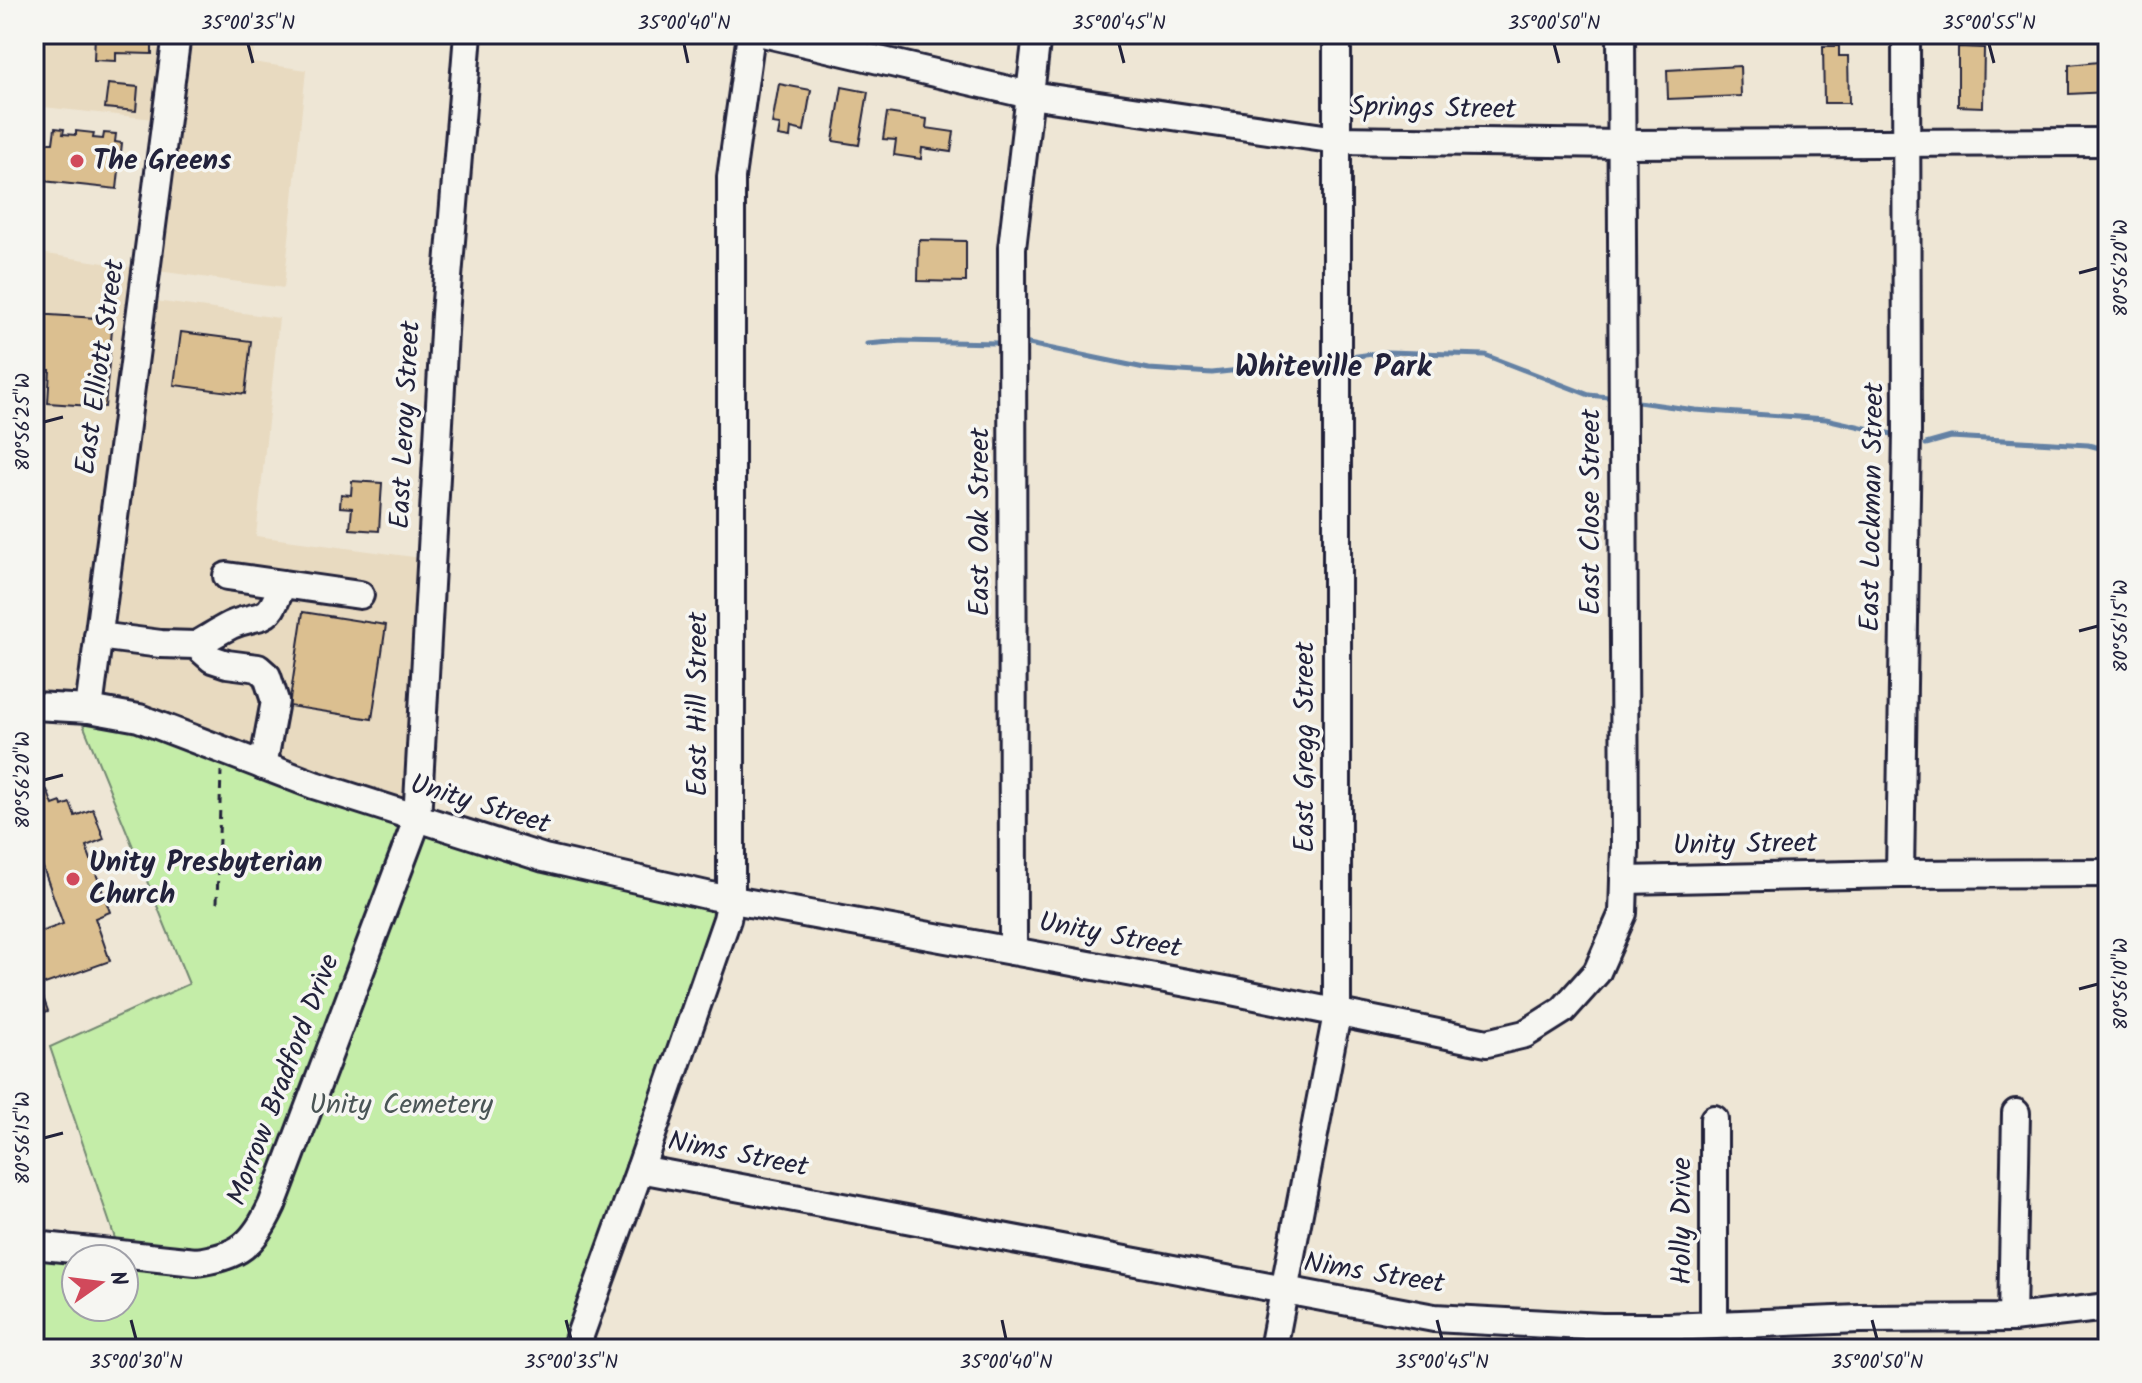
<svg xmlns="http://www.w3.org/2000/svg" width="2142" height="1383" font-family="Kalam,sans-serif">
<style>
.built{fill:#e8dac0}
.green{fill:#c4eda8;stroke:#738872;stroke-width:2;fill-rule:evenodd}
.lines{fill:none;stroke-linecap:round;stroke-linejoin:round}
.stream{stroke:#6381a4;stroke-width:5}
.building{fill:#dbbf90;stroke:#22223b;stroke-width:2}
.minor-casing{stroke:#22223b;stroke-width:32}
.path{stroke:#22223b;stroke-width:3;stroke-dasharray:8 6;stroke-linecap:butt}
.minor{stroke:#f6f6f2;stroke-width:26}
.ticks{fill:none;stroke:#22223b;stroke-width:3}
.poi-dot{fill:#d1495b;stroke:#f6f6f2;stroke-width:3}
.labels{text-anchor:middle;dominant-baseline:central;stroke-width:7;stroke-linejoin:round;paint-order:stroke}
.street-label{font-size:28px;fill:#22223b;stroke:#f6f6f2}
.poi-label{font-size:28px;font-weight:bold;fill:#22223b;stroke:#f6f6f2;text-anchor:start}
.park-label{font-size:28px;fill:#4a5556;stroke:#f6f6f2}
.neighbourhood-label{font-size:30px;font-weight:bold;fill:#22223b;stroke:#f6f6f2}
.neatline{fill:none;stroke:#22223b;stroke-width:3}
.ticks-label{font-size:20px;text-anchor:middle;fill:#22223b}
</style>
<rect width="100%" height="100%" fill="#eee6d5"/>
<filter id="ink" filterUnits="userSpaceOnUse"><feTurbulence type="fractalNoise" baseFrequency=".0125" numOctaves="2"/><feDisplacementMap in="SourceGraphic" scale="16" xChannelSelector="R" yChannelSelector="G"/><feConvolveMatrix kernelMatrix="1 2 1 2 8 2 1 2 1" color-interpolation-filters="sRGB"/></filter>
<g filter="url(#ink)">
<!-- built -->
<g class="built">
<polygon points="34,34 256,34 252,62 306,70 284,288 143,269 163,120 34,106"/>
<polygon points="34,252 136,268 133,298 279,318 256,536 429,559 415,812 183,737 34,709"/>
</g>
<!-- green -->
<path class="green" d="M78,712L726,902L571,1349H34V1248L121,1256L50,1047L189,984ZM76,1259H124V1307H76Z"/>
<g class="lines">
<!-- stream -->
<g class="stream">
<polyline points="1024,343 1149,369 1212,373 1322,361"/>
<polyline points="867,344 902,341 997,343"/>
<polyline points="1351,357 1386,352 1485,355 1589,395 1608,397"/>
<polyline points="1638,402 1695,410 1826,419 1892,434"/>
<polyline points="1926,444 1951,437 2088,445 2108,450"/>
</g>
</g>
<!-- building -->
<g class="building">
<polygon points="95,34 152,34 152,54 116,53 116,61 94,60"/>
<polygon points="1823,46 1839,46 1839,56 1848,56 1849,103 1824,103"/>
<polygon points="1958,47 1984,48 1983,107 1958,106"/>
<polygon points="2108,61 2108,92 2069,94 2069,65"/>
<polygon points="1740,66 1741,96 1668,99 1667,70"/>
<polygon points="108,84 138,87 136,111 105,108"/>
<polygon points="779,84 811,90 804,131 791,128 790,138 778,136 780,125 772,124"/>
<polygon points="842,87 868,92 859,145 833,141"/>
<polygon points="887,113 927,119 926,128 954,132 951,152 922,148 921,159 894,155 896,140 883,139"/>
<polygon points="55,128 64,129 63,134 76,135 76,131 94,133 93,138 103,139 104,133 116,134 115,142 122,143 117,189 34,180 34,137 46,138 45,143 53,143"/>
<polygon points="919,240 966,241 966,282 918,281"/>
<polygon points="34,314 113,319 105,407 48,403 50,370 43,370 42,380 34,379"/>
<polygon points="181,332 251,341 245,394 174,385"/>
<polygon points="352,481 382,483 379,531 350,529 352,508 340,507 341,494 351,495"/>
<polygon points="303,612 386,625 372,719 289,706"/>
<polygon points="47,790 53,805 61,802 62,806 70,803 75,816 93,809 104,839 86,846 110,912 95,918 110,961 39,986 48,1011 34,1016 34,923 38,933 63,924 34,842 34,812 39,810 34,794"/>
</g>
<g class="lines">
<defs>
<g id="minor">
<polyline points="767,34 1030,95 1337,140 1622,144 2108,142"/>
<polyline points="227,576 360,595"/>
<polyline points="98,636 161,644 196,645 212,659 227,664 258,668 267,676 275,701 263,766"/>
<path d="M196,645C207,639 219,631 231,625C264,611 268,626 282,584"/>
<polyline points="34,706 89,709 139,718 314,785 544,858 711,896 1231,991 1487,1043 1525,1034 1563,1010 1597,972 1623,913 1625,847 1621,34"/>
<polyline points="89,709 177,34"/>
<polyline points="1900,874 1907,431 1906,34"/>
<polyline points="1624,880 1900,874 2108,873"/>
<polyline points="1013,951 1012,248 1037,34"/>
<polyline points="1714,1119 1714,1324"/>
<polyline points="640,1169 1434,1318 1602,1327 1668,1327 1859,1319 2012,1318 2108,1307"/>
<path d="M34,1245L196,1262C239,1257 254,1244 272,1205L417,820L445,314L468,34"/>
<polyline points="2012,1318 2016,1113"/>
<polyline points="575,1349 640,1169 727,919 731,900 731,177 751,34"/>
<polyline points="1273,1349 1337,1014 1337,34"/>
</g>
</defs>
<!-- minor casing -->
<use href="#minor" class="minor-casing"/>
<!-- path -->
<polyline class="path" points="217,903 221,771"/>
<!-- minor -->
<use href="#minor" class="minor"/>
</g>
</g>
<!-- ticks -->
<path class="ticks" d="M248,44L253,63M684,44L688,63M1119,44L1124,63M1554,44L1559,63M1989,44L1994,63M2079,273L2098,268M44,422L63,417M2079,631L2098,626M44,780L63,775M2079,989L2098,984M44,1138L63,1133M131,1320L136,1339M566,1320L571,1339M1002,1320L1006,1339M1437,1320L1442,1339M1872,1320L1877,1339"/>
<!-- markers -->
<g class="poi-dot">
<circle cx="77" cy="161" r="8"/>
<circle cx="73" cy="879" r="8"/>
</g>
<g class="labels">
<!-- street labels -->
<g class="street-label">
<text transform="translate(1433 109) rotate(1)">Springs Street</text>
<text transform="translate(101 367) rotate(-82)">East Elliott Street</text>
<text transform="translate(406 425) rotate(-87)">East Leroy Street</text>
<text transform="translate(1873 507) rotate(-89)">East Lockman Street</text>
<text transform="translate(1591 512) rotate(-90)">East Close Street</text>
<text transform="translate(980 522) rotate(-90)">East Oak Street</text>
<text transform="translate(698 704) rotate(-90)">East Hill Street</text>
<text transform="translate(1305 747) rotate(-90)">East Gregg Street</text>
<text transform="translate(480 805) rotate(17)">Unity Street</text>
<text transform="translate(1745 845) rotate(-1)">Unity Street</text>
<text transform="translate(1110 936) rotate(11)">Unity Street</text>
<text transform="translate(284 1080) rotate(-69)">Morrow Bradford Drive</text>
<text transform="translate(738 1155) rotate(11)">Nims Street</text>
<text transform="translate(1682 1221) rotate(-90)">Holly Drive</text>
<text transform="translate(1374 1274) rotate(9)">Nims Street</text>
</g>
<!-- poi labels -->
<g class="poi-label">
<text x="93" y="161">The Greens</text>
<text x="89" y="863">Unity Presbyterian<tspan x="89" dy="32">Church</tspan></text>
</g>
<!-- park labels -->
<g class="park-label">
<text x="401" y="1105">Unity Cemetery</text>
</g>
<!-- neighbourhood labels -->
<g class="neighbourhood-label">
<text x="1333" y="368">Whiteville Park</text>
</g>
</g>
<!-- margin -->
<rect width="2142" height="1383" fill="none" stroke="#f6f6f2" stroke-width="88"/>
<!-- north arrow -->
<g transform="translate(100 1283) rotate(76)"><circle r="38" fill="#f6f6f2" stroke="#a1a1a9" stroke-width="2"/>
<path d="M0-6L14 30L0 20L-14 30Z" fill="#d1495b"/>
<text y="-12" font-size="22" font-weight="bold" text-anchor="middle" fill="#22223b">N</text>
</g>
<rect x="44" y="44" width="2054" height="1295" class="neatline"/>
<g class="ticks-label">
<text x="248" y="29">35°00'35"N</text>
<text x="684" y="29">35°00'40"N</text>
<text x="1119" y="29">35°00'45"N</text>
<text x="1554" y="29">35°00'50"N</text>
<text x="1989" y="29">35°00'55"N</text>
<text transform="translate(2120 268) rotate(-90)" y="7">80°56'20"W</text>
<text transform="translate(22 422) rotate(-90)" y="7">80°56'25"W</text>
<text transform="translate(2120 626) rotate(-90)" y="7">80°56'15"W</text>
<text transform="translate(22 780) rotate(-90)" y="7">80°56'20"W</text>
<text transform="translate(2120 984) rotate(-90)" y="7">80°56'10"W</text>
<text transform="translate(22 1138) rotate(-90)" y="7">80°56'15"W</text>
<text x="136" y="1368">35°00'30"N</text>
<text x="571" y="1368">35°00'35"N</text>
<text x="1006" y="1368">35°00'40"N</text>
<text x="1442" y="1368">35°00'45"N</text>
<text x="1877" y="1368">35°00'50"N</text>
</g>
</svg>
